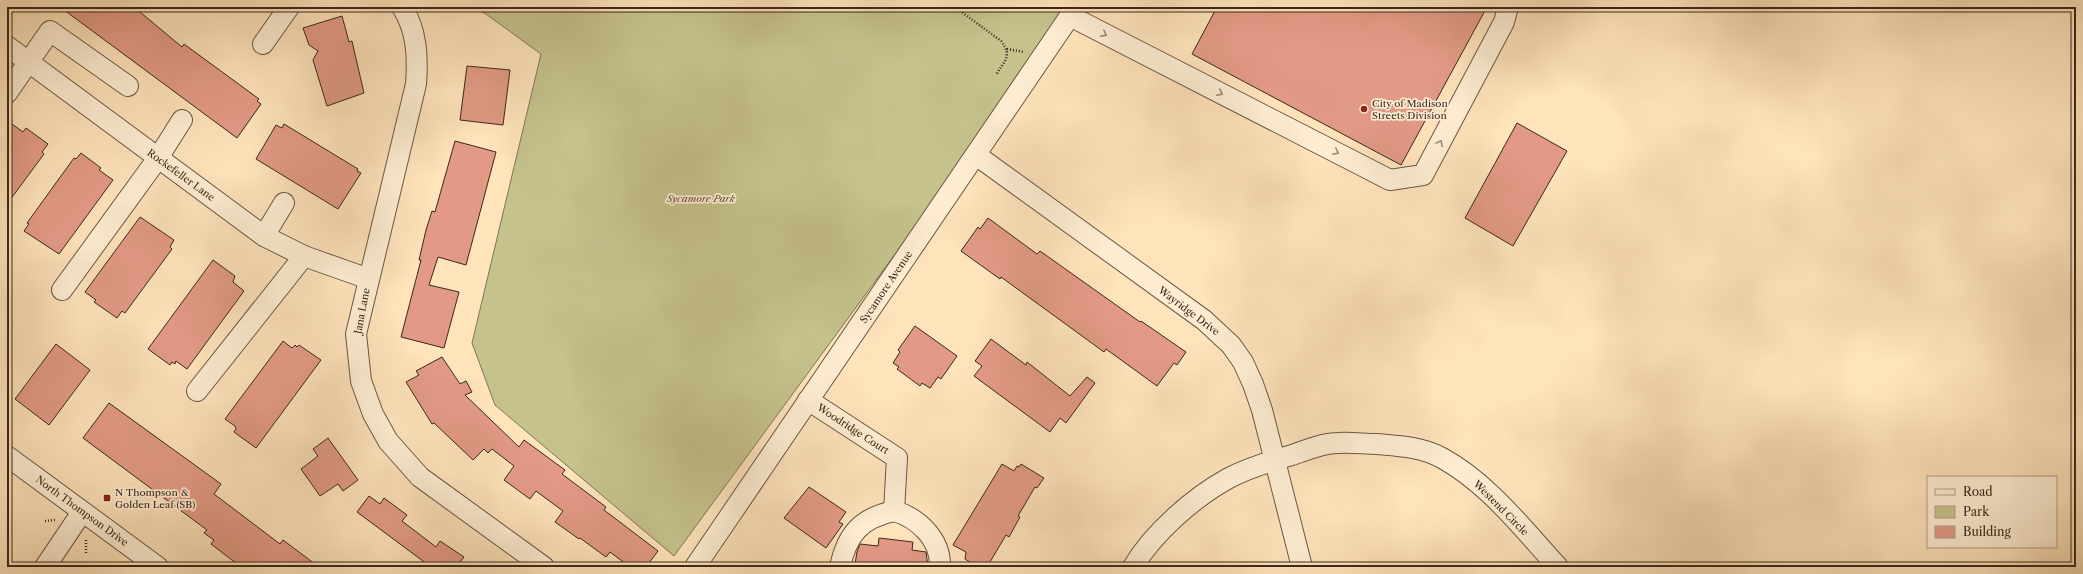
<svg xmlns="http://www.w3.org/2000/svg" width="2083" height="574" font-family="'Libre Caslon Text',serif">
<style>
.green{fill:#c5c28c;stroke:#807554}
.building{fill:#e29a86;stroke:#3a281b}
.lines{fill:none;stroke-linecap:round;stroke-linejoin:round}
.minor-casing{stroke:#6b5743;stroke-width:22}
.path{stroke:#3a281b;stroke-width:2.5;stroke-dasharray:1 2;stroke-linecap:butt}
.minor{stroke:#feedd3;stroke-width:20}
.oneway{stroke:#9c8a77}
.poi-dot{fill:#8f2418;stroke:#feedd3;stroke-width:1.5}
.labels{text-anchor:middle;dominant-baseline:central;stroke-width:3.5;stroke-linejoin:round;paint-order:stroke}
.poi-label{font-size:10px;fill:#3a281b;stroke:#feedd3;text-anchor:start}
.street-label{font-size:10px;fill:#3a281b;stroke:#feedd3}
.park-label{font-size:10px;font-style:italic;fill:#5d4e37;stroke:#feedd3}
</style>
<rect width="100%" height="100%" fill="#fee3bb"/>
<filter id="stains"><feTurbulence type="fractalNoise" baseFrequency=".005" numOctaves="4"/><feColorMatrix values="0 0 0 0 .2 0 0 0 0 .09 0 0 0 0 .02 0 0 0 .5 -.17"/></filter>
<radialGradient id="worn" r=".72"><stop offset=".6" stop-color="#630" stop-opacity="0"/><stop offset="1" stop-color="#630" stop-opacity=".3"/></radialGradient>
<!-- green -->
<polygon class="green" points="472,7 1076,7 674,556 495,405 472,343 541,54 486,14"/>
<!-- building -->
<g class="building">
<polygon points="60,7 134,7 182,47 184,44 259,99 257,101 261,104 237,138"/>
<polygon points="1217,7 1487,7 1401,165 1192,54"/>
<polygon points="342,16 349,42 352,41 354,50 364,93 327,106 313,60 318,51 309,45 303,28"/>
<polygon points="467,66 510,70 503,125 460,120"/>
<polygon points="1517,123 1567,151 1513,246 1465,218"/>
<polygon points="12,124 23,132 26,128 48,144 42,152 44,154 7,204 7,131"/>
<polygon points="284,124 358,169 357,171 361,173 338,209 256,159 276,125 282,128"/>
<polygon points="455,141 496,152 466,265 438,257 429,285 459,292 444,348 401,337 421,260 419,260 426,230 432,211 435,212"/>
<polygon points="81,153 101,168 99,170 113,180 59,254 24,231 29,224 27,223 74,158 76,159"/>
<polygon points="140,217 174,240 170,247 172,249 125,313 122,311 117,318 94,302 96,300 85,292"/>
<polygon points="988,218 1037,254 1040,251 1140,322 1141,321 1186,352 1177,365 1174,363 1157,386 1106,349 1104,352 1001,277 1000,279 961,251 978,227 980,229"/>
<polygon points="213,260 235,276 233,282 244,291 187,369 176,361 175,364 172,362 170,365 148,349"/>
<polygon points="915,326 957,356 941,379 938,377 930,388 922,383 920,386 897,369 899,367 893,363 900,352 898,350"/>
<polygon points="991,339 1026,365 1027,362 1070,396 1087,377 1095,383 1066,423 1060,418 1050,432 974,376 982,366 975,361"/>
<polygon points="283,341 292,348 295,345 297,347 299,345 321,360 256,448 234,432 236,429 235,426 225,419"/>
<polygon points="56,344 90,370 49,425 15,399"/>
<polygon points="442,357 460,384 466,381 472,392 465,395 519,447 524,440 565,470 562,474 606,507 604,510 658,551 646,567 630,567 610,552 606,557 580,538 579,539 555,522 563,511 536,491 530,499 504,480 514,466 492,449 488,453 484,449 473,460 434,423 432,424 406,382 419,375 416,371"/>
<polygon points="109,403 221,484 214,494 280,544 283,540 319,567 241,567 211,544 214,540 204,533 207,530 83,438"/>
<polygon points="328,438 358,480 343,491 338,484 320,496 301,469 318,456 313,449"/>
<polygon points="1002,464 1014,471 1017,466 1019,467 1021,464 1044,478 1037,488 1035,487 1018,516 1020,517 1009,537 1006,535 987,567 978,567 965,559 966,552 953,545"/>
<polygon points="809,487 846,512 839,522 843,524 826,548 784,518"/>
<polygon points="369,496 380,504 384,498 407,515 402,521 436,547 440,541 464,557 456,567 431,567 357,512"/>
<polygon points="879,538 913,542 912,550 926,552 928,567 871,567 855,564 857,552 860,544 878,546"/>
</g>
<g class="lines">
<defs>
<g id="minor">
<path d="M402,7C417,30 418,57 416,84L356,334L361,381L373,414L388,441L420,477L544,567"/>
<polyline points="1070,16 1390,180 1423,175 1504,22 1508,7"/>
<polyline points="263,44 289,7"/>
<polyline points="7,46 264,236 304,256 369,279"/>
<polyline points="7,93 50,31 128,86"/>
<polyline points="976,155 1204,320 1231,345 1243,362 1253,384 1262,410 1302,567"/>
<polyline points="264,236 284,203"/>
<polyline points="62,290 158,158 182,120"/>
<polyline points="197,391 304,256"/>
<path d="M808,400L897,458L894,511C919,518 941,540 940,567"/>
<polyline points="7,456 158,567"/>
<polyline points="45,567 82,512"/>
<polyline points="695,567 1076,7"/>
<path d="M840,567C847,534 861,518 894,511"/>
<path d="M1133,567C1153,533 1194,497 1229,478C1248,468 1271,461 1292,455C1306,450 1323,443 1338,443C1351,442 1364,444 1377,444C1400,446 1422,447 1442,458C1488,483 1523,529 1558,567"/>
</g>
</defs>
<!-- minor casing -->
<use href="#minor" class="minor-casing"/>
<!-- path -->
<g class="path">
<path d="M955,7L1001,41C1013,56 1004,61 996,75"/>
<polyline points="1007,49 1024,52"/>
<polyline points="45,521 55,520"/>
<polyline points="86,553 86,539"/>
</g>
<!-- minor -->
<use href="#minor" class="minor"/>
</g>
<!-- one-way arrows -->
<defs><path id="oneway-chevron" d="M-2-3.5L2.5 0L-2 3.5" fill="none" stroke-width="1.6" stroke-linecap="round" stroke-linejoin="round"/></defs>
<g class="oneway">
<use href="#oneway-chevron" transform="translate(1104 34) rotate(27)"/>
<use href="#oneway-chevron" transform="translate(1220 93) rotate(27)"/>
<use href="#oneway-chevron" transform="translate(1440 143) rotate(-62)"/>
<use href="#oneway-chevron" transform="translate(1336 152) rotate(27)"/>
</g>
<!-- markers -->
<g class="poi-dot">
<circle cx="1364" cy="109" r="4"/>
<rect x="103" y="494" width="8" height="8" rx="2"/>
</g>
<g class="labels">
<!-- poi labels -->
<g class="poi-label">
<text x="1372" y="103">City of Madison<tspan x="1372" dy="12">Streets Division</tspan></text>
<text x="115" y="492">N Thompson &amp;<tspan x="115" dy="12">Golden Leaf (SB)</tspan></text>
</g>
<!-- street labels -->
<g class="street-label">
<text transform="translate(181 175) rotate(36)">Rockefeller Lane</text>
<text transform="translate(886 287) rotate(-56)">Sycamore Avenue</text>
<text transform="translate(362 311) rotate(-79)">Jana Lane</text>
<text transform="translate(1189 311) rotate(37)">Wayridge Drive</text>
<text transform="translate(853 429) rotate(33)">Woodridge Court</text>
<text transform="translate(1501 508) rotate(45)">Westend Circle</text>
<text transform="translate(82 511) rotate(36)">North Thompson Drive</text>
</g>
<!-- park labels -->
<g class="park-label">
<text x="701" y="198">Sycamore Park</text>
</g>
</g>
<!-- margin -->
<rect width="2083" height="574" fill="none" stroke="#fee3bb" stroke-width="24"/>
<rect x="8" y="8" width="2067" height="558" fill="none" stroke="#3a281b" stroke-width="2"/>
<rect x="12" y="12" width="2059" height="550" fill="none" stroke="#3a281b"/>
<!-- legend -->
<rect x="1927" y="476" width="130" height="72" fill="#feedd3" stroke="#b09e89"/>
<rect x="1935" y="489" width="20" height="6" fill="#feedd3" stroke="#b09e89"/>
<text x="1963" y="496" font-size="12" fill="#3a281b">Road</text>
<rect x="1935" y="506" width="20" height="12" fill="#c5c28c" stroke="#b09e89"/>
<text x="1963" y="516" font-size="12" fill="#3a281b">Park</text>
<rect x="1935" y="526" width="20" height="12" fill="#e29a86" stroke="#b09e89"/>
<text x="1963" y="536" font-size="12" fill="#3a281b">Building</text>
<rect width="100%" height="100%" filter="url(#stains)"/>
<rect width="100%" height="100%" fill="url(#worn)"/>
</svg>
